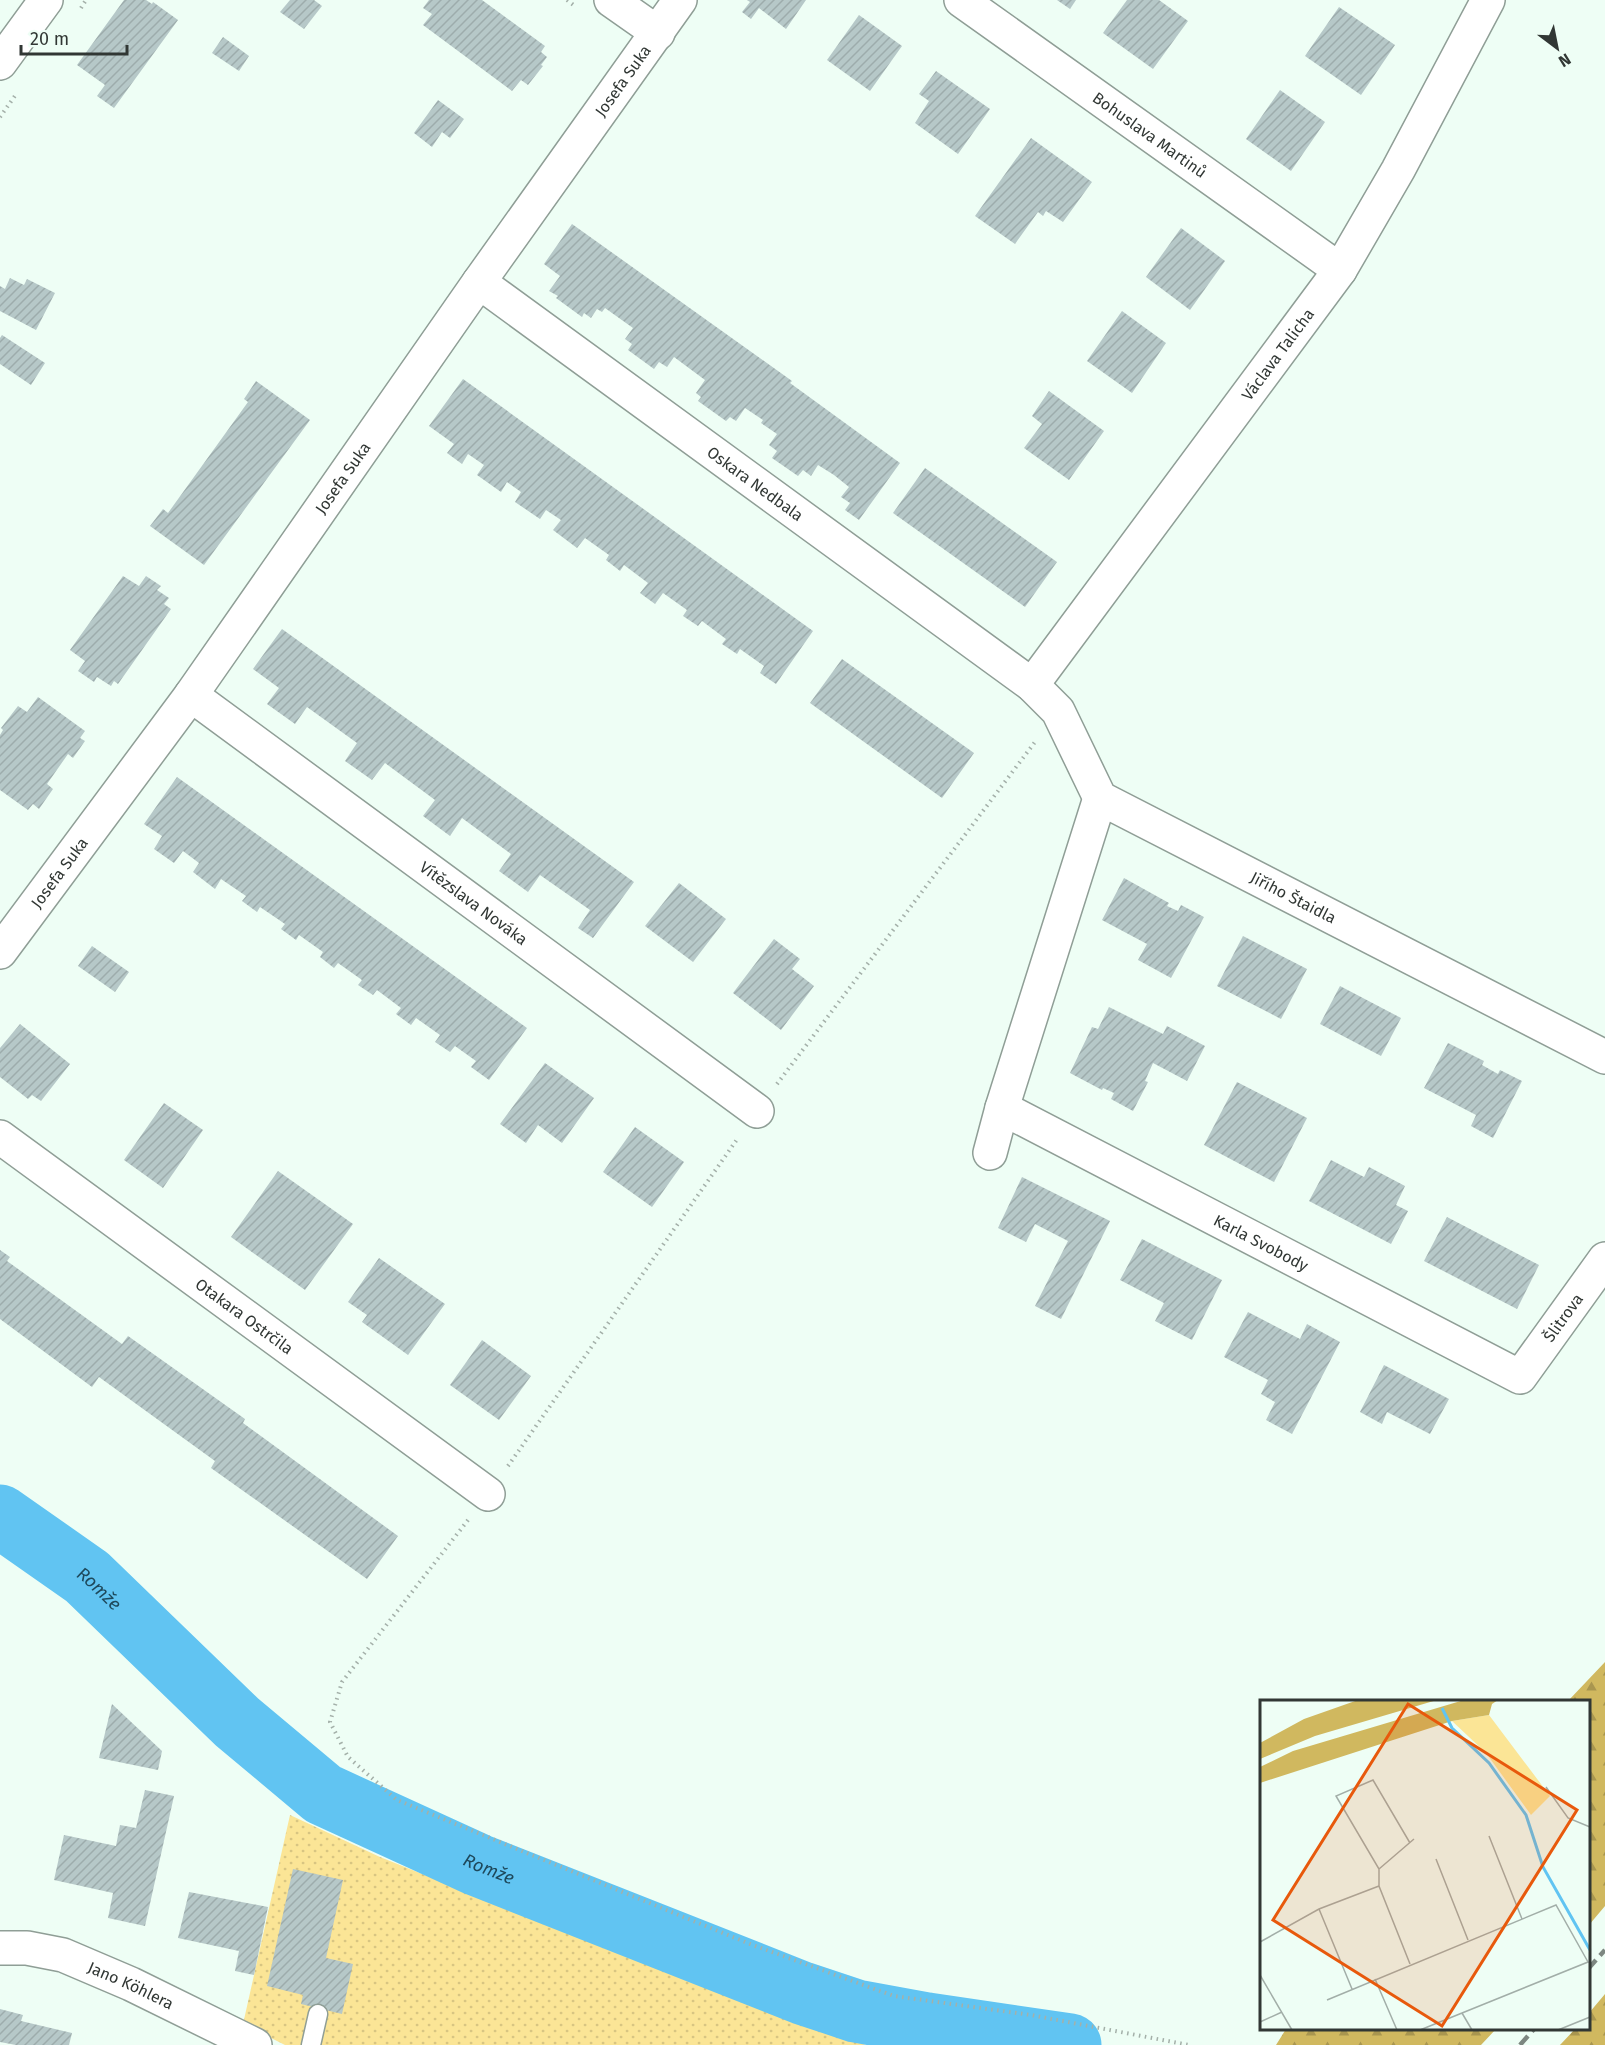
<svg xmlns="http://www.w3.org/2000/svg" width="1605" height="2045" font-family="'Fira Sans',sans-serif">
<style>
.grass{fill:url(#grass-dots)}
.forest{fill:url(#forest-firs)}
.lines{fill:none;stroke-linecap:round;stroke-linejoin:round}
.river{stroke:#61c4f2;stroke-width:63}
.building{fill:url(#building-hatch)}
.lane-casing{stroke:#8f9e96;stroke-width:21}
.street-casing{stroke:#8f9e96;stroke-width:36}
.path{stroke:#a4b0a9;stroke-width:4;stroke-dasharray:1.5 4.5;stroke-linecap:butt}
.lane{stroke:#fff;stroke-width:18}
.street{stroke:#fff;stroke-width:33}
.rail{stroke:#7d8781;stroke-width:4.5;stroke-dasharray:12 6;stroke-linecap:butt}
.labels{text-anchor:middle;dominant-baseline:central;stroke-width:6;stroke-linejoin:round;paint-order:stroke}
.street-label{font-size:16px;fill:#313734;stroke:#eefef5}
.water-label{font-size:18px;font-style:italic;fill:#1e495c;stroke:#eefef5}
.inset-river{fill:none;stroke:#61c4f2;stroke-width:3}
.inset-road{fill:none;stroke:#a2aea8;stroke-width:1.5}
.view{fill:#e8590c;fill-opacity:0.15;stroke:#e8590c;stroke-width:3}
.inset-edge{fill:none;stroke:#313734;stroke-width:3}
</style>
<defs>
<pattern id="grass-dots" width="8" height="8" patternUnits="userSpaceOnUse" patternTransform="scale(1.5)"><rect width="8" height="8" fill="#fbe596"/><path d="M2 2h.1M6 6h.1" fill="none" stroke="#d8c582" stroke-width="1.8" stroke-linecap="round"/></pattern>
<pattern id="forest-firs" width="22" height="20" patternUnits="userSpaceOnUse" patternTransform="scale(1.5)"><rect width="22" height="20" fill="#d0b85f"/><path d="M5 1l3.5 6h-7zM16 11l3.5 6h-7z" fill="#a9964f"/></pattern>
<pattern id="building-hatch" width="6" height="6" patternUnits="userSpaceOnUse" patternTransform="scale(1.5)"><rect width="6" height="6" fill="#b6c8c8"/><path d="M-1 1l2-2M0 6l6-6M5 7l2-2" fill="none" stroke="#9dacac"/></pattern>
</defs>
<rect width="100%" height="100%" fill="#eefef5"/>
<!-- grass -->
<polygon class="grass" points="290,1815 380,1857 674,1975 866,2045 285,2045 243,2024"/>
<!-- forest -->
<g class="forest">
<polygon points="1605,1662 1605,1906 1589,1925 1588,1702 1568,1701"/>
<polygon points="1605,1994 1605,2045 1560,2045 1575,2029 1588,2028 1589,2013"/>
<polygon points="1286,2029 1286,2028 1496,2029 1481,2045 1276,2045"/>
</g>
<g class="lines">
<!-- river -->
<path class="river" id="s1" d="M0,1516L87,1577L237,1722L323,1794L478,1865L802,1993L856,2011L927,2024L1070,2045"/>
</g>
<!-- building -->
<g class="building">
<polygon points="124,0 146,0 152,4 153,2 178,20 114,108 97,96 105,85 77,65"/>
<polygon points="290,0 314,0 322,6 304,29 280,12"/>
<polygon points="429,0 482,0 545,46 541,52 547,57 541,65 543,66 528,85 521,80 512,91 423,25 432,14 423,8"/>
<polygon points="747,0 806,0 786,29 759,8 751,19 742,12 750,2"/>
<polygon points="1057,0 1076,0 1070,9"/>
<polygon points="1127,0 1159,0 1188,21 1153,69 1103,33"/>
<polygon points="1339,7 1395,45 1361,95 1305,56"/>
<polygon points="859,15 902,46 870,91 827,60"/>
<polygon points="223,37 249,56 239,71 212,53"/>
<polygon points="936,71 990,109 958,154 915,123 929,101 919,94"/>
<polygon points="1280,90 1325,122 1291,171 1246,139"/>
<polygon points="438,100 464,119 450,138 442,132 432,147 414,133"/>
<polygon points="1031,138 1092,182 1063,222 1046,211 1043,216 1038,212 1015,244 975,216"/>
<polygon points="572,224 792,381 790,383 900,463 859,520 845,510 850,503 841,497 849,487 834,475 818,465 811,476 803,470 798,476 772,458 777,451 769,445 777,434 761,423 763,420 745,408 736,421 730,417 726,421 698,401 701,397 696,393 705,380 674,357 667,367 659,362 654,369 628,350 632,344 625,339 633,328 605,308 602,312 597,309 591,318 584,313 582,317 556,298 558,296 549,291 560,276 544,264"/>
<polygon points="1181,228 1225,261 1190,310 1146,277"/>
<polygon points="10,278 24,285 27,279 55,293 36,330 0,311 0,286 5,289"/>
<polygon points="1122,311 1166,343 1132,393 1087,361"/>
<polygon points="2,335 45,363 31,385 0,364 0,338"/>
<polygon points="463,379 813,631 776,684 760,673 764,666 740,649 737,654 722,644 726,639 702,621 698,626 683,616 687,610 663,593 655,604 640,593 648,583 624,565 620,571 606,560 609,555 585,538 577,548 553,530 561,520 546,510 540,519 515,502 521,492 507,482 501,492 477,475 484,465 468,454 462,464 447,453 454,444 429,426"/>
<polygon points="256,381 310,420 204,565 150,526 163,509 168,513 248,402 244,399"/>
<polygon points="1049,391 1104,431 1069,480 1024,448 1042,424 1032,416"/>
<polygon points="925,468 1057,562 1025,607 893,513"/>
<polygon points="123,576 139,586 146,576 161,586 157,590 169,598 164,604 171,609 118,684 114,681 111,686 97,677 94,682 78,671 85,661 70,650"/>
<polygon points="282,629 634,882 593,938 578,928 590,910 540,875 528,892 499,871 511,854 462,818 450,836 423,816 435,800 385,763 372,780 345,761 357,743 307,707 295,724 267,704 279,688 253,669"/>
<polygon points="842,659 974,753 942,798 810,703"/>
<polygon points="38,697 85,731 80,738 85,741 73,758 68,754 47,784 53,789 39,809 33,804 28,810 0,790 0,735 3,730 1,728 18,706 27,712"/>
<polygon points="177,777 527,1028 489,1080 471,1067 476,1061 455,1046 450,1052 435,1042 440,1035 416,1018 411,1025 396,1014 401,1008 377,990 373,995 358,985 362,980 338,963 334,968 320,957 323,952 299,935 296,940 281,929 285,924 260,907 257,912 242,901 246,896 221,879 215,889 193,872 199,863 183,851 174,863 154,849 162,836 144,824"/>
<polygon points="1124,878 1169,903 1167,906 1178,911 1181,905 1204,917 1171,978 1138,960 1147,944 1102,920"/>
<polygon points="679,883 726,919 693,962 645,926"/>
<polygon points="1243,936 1307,969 1281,1019 1217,986"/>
<polygon points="774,939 800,959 792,969 814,986 781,1030 733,993"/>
<polygon points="92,946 129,972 115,992 78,966"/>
<polygon points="1340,986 1401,1018 1381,1056 1320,1024"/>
<polygon points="1109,1007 1163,1034 1167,1026 1205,1046 1187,1081 1153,1063 1145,1081 1148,1082 1133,1111 1111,1099 1114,1093 1103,1088 1102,1090 1070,1073 1092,1027 1098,1029"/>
<polygon points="20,1024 70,1064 41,1101 32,1095 28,1099 0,1077 0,1048"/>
<polygon points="1448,1043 1484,1061 1482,1065 1498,1074 1500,1070 1522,1081 1493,1138 1471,1126 1476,1115 1424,1088"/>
<polygon points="545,1063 594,1098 562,1143 538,1125 526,1143 500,1124"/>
<polygon points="1237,1082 1307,1118 1274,1182 1204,1145"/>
<polygon points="164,1103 203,1130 163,1188 124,1160"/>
<polygon points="635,1127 684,1162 652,1207 603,1172"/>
<polygon points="1331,1160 1364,1177 1369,1167 1405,1186 1396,1205 1408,1211 1391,1244 1309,1201"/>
<polygon points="278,1171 353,1224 305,1290 231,1237"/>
<polygon points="1022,1177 1110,1221 1061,1319 1035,1306 1068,1241 1035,1224 1026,1242 998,1228"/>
<polygon points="1447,1217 1539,1265 1517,1309 1424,1261"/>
<polygon points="1142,1239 1222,1280 1192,1340 1155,1321 1164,1303 1120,1280"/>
<polygon points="0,1250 10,1257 7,1261 122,1344 128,1336 245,1419 243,1423 398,1536 367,1579 211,1468 215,1461 99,1377 92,1387 0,1319"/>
<polygon points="379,1258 445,1304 408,1355 362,1322 367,1315 348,1302"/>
<polygon points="1248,1312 1300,1339 1307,1324 1340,1342 1292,1434 1266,1420 1275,1402 1261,1394 1268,1380 1224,1357"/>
<polygon points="482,1340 531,1376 499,1420 450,1385"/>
<polygon points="1384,1365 1449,1399 1430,1434 1387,1412 1382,1424 1360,1412"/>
<polygon points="112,1704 162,1751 158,1770 99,1758"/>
<polygon points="145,1790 174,1796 145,1926 108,1918 113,1893 54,1880 64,1835 116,1846 120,1825 136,1828"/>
<polygon points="293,1869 343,1880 326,1958 353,1964 342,2014 301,2004 303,1995 267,1986"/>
<polygon points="189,1892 268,1907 254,1975 235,1971 239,1951 178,1938"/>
<polygon points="0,2009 23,2015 21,2021 72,2033 69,2045 16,2045 0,2042"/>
</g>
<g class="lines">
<defs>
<polyline id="lane" points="311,2045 318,2014"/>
<g id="street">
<polyline points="611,0 658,33"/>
<path id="s2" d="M961,0L1340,270"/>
<polyline points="0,63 46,0"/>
<path id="s3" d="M479,282L1032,685L1058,711L1100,798L1605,1057"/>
<path id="s4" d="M1032,685L1340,270L1398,170L1488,0"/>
<path id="s5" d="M191,695L757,1111"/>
<path id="s6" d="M0,952L191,695L479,282L680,0"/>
<path id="s7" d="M1002,1108L1520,1377L1605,1259"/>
<path id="s8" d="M0,1137L488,1494"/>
<polyline points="990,1153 1002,1108 1100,798"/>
<path id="s9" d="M0,1948H27L63,1955L131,1984L255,2045"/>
</g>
</defs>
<!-- lane casing -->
<use href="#lane" class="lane-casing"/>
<!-- street casing -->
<use href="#street" class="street-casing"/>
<!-- path -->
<g class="path">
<polyline points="567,0 576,7"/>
<polyline points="81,8 86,0"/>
<polyline points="0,117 17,93"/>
<polyline points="777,1084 1035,742"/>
<polyline points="508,1466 738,1138"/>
<polyline points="468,1520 342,1682 330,1722 348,1757 397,1800 750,1944 894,1996 1031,2015 1189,2045"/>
</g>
<!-- lane -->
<use href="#lane" class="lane"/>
<!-- street -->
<use href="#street" class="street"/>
<!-- rail -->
<g class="rail">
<polyline points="1588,1969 1605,1950"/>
<polyline points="1520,2045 1535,2028"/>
</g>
</g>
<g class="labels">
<!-- street labels -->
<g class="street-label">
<text stroke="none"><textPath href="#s6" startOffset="1071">Josefa Suka</textPath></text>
<text stroke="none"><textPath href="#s2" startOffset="232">Bohuslava Martinů</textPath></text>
<text stroke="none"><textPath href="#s4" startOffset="412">Václava Talicha</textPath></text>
<text stroke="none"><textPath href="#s6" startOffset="585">Josefa Suka</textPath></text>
<text stroke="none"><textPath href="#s3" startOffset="342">Oskara Nedbala</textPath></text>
<text stroke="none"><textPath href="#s6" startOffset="99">Josefa Suka</textPath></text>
<text stroke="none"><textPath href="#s3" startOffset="1035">Jiřího Štaidla</textPath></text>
<text stroke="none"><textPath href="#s5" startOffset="351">Vítězslava Nováka</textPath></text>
<text stroke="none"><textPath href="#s7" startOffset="292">Karla Svobody</textPath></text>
<text stroke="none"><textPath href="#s8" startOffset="303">Otakara Ostrčila</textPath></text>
<text stroke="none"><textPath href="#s7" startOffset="657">Šlitrova</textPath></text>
<text stroke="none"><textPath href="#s9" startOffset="138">Jano Köhlera</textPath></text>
</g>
<!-- water labels -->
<g class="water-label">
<text stroke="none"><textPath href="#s1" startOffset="123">Romže</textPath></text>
<text stroke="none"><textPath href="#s1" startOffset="609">Romže</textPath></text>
</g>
</g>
<!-- overview -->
<g transform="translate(1260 1700)">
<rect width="330" height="330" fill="#eefef5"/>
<path d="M229,15L290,96L271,115L226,53L192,21Z" fill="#fbe596"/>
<path d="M98,0H177L55,36L0,59V43L44,19ZM204,0H238L232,4L229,15L192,21L0,83V67L33,51Z" fill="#d0b85f"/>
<path class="inset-river" d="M182,8L192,28L229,63L266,115L283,167L330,250"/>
<path class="inset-road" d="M286,87L308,118L330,127M229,136L262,219M150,143L113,80L76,96L119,169V186L150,264M176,159L208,240M119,169L154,139M59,209L92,289M0,242L59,209L119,186M0,275L32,330M115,279L137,330M67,300L296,205L328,262L160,330M202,313L212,330M0,322L22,312M298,330L330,317"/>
<path class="view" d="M148,4L317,110L182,326L13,220Z"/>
<rect width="330" height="330" class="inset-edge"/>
</g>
<!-- north arrow -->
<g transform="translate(1557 48) rotate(148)" stroke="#eefef5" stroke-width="4.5" paint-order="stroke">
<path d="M0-4.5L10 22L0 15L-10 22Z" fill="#313734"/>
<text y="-9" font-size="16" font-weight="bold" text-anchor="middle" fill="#313734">N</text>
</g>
<!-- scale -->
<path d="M21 45v9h106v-9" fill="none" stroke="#313734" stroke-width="3"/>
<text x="30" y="45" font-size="18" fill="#313734" stroke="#eefef5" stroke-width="4.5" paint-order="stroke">20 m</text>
</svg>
